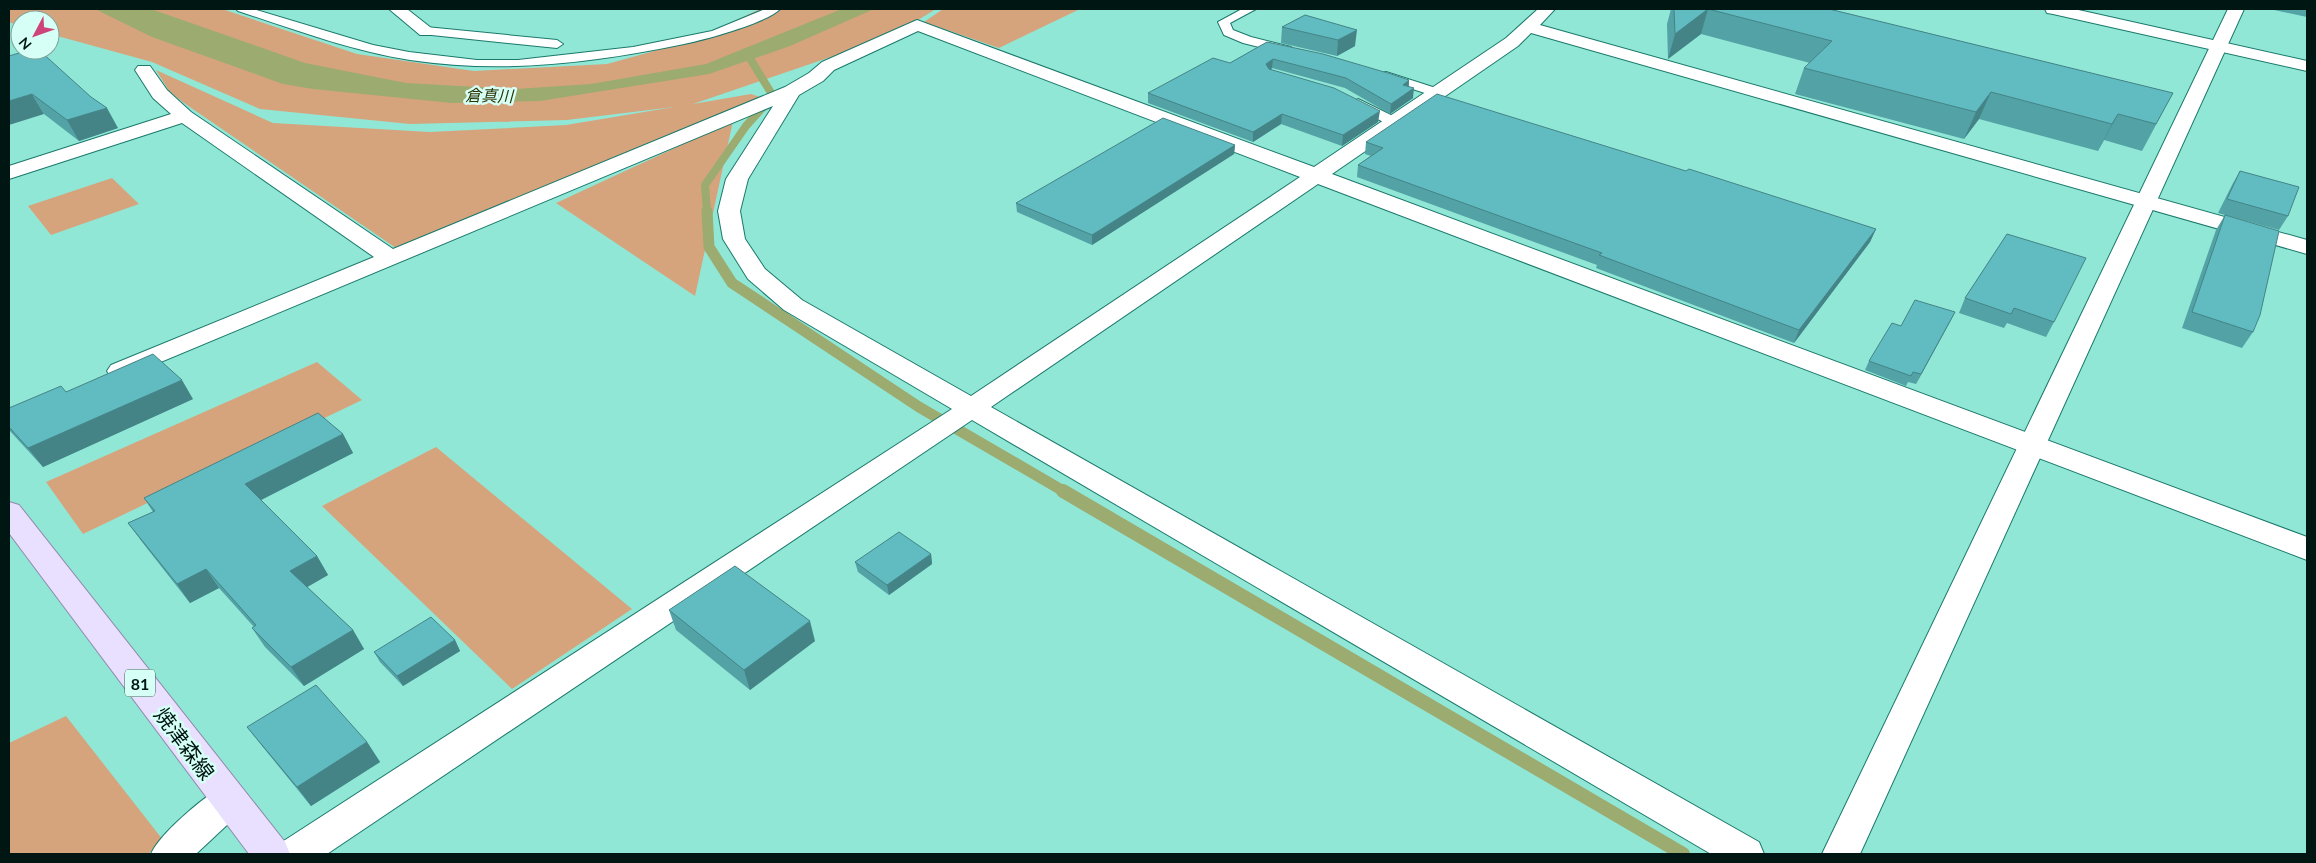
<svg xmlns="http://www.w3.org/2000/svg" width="2316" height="863" font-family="Lato,'Noto Sans JP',sans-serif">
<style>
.green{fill:#d5a47d}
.water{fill:#9cab70}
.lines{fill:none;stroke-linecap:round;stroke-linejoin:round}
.stream-far2{stroke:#9cab70;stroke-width:8}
.stream-far1{stroke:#9cab70;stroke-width:11}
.stream{stroke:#9cab70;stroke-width:14}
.service-casing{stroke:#1a796b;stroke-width:2}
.minor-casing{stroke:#1a796b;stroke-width:2}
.tertiary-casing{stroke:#1a796b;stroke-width:2}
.primary-casing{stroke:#8e8aab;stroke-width:2}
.service{fill:#fff;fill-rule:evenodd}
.minor{fill:#fff;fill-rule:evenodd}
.tertiary{fill:#fff;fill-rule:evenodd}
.primary{fill:#e9dffe;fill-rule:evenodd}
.wall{fill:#53a2a6}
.shaded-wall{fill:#448487}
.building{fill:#61bcc1;stroke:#448487}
.labels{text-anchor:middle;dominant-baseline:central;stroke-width:5;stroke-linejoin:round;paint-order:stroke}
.far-water-label{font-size:16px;font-style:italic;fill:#2a3203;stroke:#d6fff6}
.shield{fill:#d6fff6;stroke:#405c56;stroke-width:1}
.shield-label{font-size:16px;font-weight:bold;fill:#001612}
.near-street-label{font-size:21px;fill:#001612;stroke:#d6fff6}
</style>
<rect width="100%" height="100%" fill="#91e7d6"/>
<!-- green -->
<g class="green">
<polygon points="9,9 222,9 357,54 474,71 607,64 694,40 760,9 936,9 892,36 693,104 751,94 760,97 396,248 184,103 169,91 156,70 273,123 430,132 566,125 674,107 567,120 410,124 260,109 152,62 50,34 50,20 20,20 20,26 9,22"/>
<polygon points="943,9 1080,9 999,48 924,22"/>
<polygon points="733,121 695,296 556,203"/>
<polygon points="112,178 139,204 51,235 28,206"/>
<polygon points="317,362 362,400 83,534 46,482"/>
<polygon points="436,447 632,609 512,689 322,506"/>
<polygon points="66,716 163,840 148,854 9,854 9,743"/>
</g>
<!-- water -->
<polygon class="water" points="95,9 151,9 305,63 406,83 516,89 591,84 706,64 842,9 874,9 790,46 709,74 540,101 452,103 313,89 283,84 152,37"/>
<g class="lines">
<!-- stream-far2 -->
<polyline class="stream-far2" points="707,212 705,185 746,126 773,96 746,52"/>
<!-- stream-far1 -->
<polyline class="stream-far1" points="707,211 709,247 732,283 919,407 1065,492"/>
<!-- stream -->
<polyline class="stream" points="1063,491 1683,854"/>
<defs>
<g id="service">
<path d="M236,9H253L373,45L409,52L477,60H518L633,47L712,31L765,9H780C767,23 704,40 684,44C592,63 503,74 410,60C351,51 294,29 238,11Z"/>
<polygon points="1242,9 1256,9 1230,23 1233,30 1251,37 1291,47 1293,50 1291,53 1287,54 1243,43 1224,35 1218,22"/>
<polygon points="426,27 557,40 563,44 557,48 422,34 420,31 422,28"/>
<polygon points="1386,72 1442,90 1443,93 1437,97 1382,79 1380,76 1382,73"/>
<polygon points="1358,99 1399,119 1401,122 1399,125 1389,125 1353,106 1351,103"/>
</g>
<g id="minor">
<polygon points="389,9 407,9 435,31 432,35 420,35"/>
<path d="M1538,9H1555L1540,25L2307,240V254L1531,33L1518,46L1332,174L2307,537V560L1318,184L991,407L1759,842L1764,854H1711L972,420L327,854H277L282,842L952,409L784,310L748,279L723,239L718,211L726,179L773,106L120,379L111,377L107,371L111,365L374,257L182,123L9,179V166L171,114L153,98L135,70L138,66H150L167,90L191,112L393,249L785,87L809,73L822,62L917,20L1314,167L1506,38ZM918,31L1300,177L971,396L802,300L765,269L745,239L740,211L748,179L799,95L823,81L834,70Z"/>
<polygon points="2045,9 2074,9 2307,61 2307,71 2053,14 2047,13"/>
<path d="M229,784L242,789L247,800L242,811L196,854H151C159,834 209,791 229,784Z"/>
</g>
<polygon id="tertiary" points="2228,9 2244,9 1860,854 1822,854"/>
<polygon id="primary" points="9,502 19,505 285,842 290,854 249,854 9,533"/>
</defs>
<!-- service casing -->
<use href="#service" class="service-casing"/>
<!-- minor casing -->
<use href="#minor" class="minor-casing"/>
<!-- tertiary casing -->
<use href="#tertiary" class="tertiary-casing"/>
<!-- primary casing -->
<use href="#primary" class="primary-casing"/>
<!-- service -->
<use href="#service" class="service"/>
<!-- minor -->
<use href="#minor" class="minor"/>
<!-- tertiary -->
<use href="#tertiary" class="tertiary"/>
<!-- primary -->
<use href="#primary" class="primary"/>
</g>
<!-- wall -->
<g class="wall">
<polygon points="1671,9 1829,9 2173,93 2142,151 2104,140 2098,151 1979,119 1964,139 1795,94 1804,68 1810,63 1701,34 1668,59 1667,24"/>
<polygon points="2275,9 2307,9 2307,17 2274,10"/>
<polygon points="1305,15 1355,46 1337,56 1281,43 1282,27"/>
<polygon points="1267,42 1409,80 1409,87 1413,98 1390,114 1345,88 1272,68 1271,69 1378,122 1342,146 1281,124 1253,142 1148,103 1148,93 1230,63"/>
<polygon points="9,56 118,128 79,141 44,114"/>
<polygon points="1366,142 1686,171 1876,229 1870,242 1794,343 1596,268 1597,265 1357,177 1358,165 1371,156 1365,154"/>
<polygon points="1235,145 1234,154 1092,245 1017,212 1016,203"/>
<polygon points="2240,171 2288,216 2279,230 2218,213 2232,185"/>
<polygon points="2225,215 2253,332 2242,348 2182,328 2216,230"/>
<polygon points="2007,234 2054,322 2046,337 2007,323 2004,328 1959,313 1965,298"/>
<polygon points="1955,312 1916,384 1908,382 1906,386 1865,370 1869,361 1901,326"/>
<polygon points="66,392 193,399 43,467 9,430 9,408"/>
<polygon points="343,434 353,453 261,500 317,556 328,575 307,587 353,630 364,649 304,686 265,647 252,628 254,627 219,588 190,603 142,542 128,523 153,512 144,498"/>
<polygon points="931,554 932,564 889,595 858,572 855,562"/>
<polygon points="669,610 815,641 750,690 676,630"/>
<polygon points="455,640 460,651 403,686 380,662 374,652"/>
<polygon points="247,727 367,742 380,762 311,806 262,746"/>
</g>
<!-- shaded-wall -->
<g class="shaded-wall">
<polygon points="1708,9 1701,34 1668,59 1675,34"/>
<polygon points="1357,30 1355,46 1337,56 1338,40"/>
<polygon points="1273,59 1272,68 1265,74 1266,64"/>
<polygon points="1409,80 1408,90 1403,85"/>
<polygon points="1414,88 1413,98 1390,114 1391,104"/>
<polygon points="1991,92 1979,119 1964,139 1976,112"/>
<polygon points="32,94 44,114 9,125 9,101"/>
<polygon points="107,108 118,128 79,141 67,120"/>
<polygon points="1380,111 1378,122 1342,146 1343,135"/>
<polygon points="1282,114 1281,124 1253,142 1253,132"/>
<polygon points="2118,114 2104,140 2098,151 2112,124"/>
<polygon points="1235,145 1234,154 1092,245 1092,235"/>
<polygon points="1876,229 1870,242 1794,343 1799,330"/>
<polygon points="1955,312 1950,322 1916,384 1921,374"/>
<polygon points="182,380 193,399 43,467 28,448"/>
<polygon points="343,434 353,453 257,502 245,484"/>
<polygon points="931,554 932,564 889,595 887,585"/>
<polygon points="317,556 328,575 302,590 290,571"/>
<polygon points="206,569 219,588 190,603 177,584"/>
<polygon points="810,621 815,641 750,690 744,670"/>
<polygon points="353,630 364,649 304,686 291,667"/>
<polygon points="455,640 460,651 403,686 397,676"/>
<polygon points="367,742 380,762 311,806 297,787"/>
</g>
<!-- building -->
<g class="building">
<polygon points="1674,9 1829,9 2173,93 2156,124 2118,114 2112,124 1991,92 1976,112 1804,68 1832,41 1708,9 1675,34"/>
<polygon points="1305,15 1357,30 1338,40 1282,27"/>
<polygon points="1267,42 1323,54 1391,74 1409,80 1403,85 1414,88 1391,104 1346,78 1273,59 1266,64 1269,69 1334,88 1380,111 1343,135 1282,114 1253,132 1148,93 1213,58 1230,63"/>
<polygon points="29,50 39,50 91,97 107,108 67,120 32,94 9,101 9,56"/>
<polygon points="1437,94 1686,171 1689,169 1876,229 1799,330 1599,255 1602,253 1358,165 1383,148 1366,142"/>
<polygon points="1163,118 1235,145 1092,235 1016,203"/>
<polygon points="2240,171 2299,187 2288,216 2227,199"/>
<polygon points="2225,215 2279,231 2260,315 2253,332 2192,312"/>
<polygon points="2007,234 2086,258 2054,322 2014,308 2011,314 1965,298"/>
<polygon points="1915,300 1955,312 1921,374 1913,372 1911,376 1869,361 1892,323 1901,326"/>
<polygon points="153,354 182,380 28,448 9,427 9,408 61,386 66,392"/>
<polygon points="318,413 343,434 245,484 317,556 290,571 353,630 291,667 252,628 256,625 206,569 177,584 128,523 155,511 144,498"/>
<polygon points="899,532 931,554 887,585 855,562"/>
<polygon points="735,566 810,621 744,670 669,610"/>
<polygon points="431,617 455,640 397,676 374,652"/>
<polygon points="316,685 367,742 297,787 247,727"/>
</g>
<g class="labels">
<!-- far-water labels -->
<g class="far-water-label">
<text transform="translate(489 95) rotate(1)">倉真川</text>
</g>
<!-- shield labels -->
<rect class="shield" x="125" y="669.5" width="30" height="27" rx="4"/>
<g class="shield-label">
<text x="140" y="683">81</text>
</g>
<!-- near-street labels -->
<g class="near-street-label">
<text transform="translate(185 743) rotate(53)">焼津森線</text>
</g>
</g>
<!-- border -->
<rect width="2316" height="863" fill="none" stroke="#001612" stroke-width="20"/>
<!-- north arrow -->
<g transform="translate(35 35) rotate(229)"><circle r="24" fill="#d6fff6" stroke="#80a29b"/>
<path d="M0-4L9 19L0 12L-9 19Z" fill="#ce437a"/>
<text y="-8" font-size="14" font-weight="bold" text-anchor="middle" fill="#001612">N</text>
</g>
</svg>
